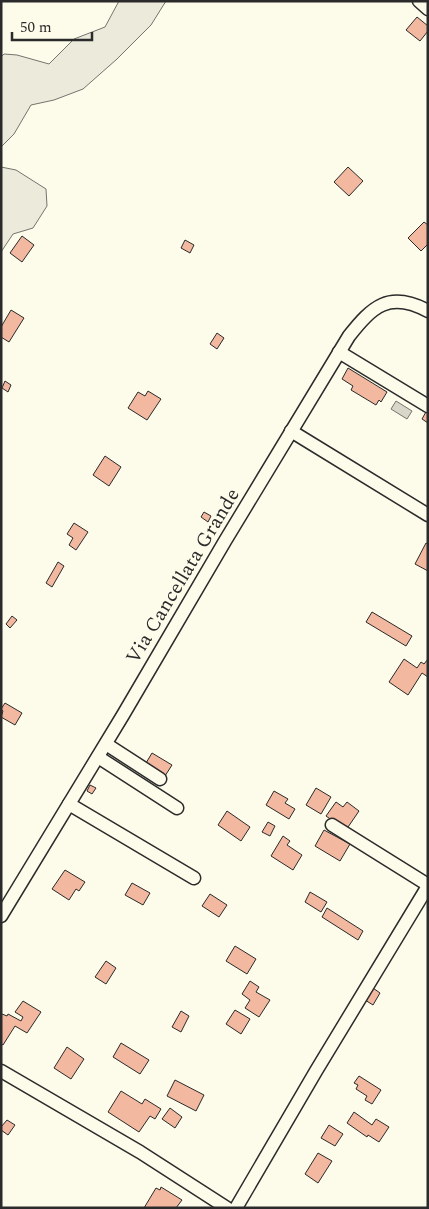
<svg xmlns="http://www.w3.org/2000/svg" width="429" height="1209" font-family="Spectral,serif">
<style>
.green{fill:#ecebdb;stroke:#74746e}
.water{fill:#d8d7c9;stroke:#74746e}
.building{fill:#f2b8a0;stroke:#2b2b2b}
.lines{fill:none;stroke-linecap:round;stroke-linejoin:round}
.minor-casing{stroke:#2b2b2b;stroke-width:15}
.minor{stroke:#fdfbea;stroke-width:12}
.labels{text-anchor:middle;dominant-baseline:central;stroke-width:4;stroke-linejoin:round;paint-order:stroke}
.street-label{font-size:20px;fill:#2b2b2b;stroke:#fdfbea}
</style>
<rect width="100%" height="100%" fill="#fdfbea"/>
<!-- green -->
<g class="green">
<polygon points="119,1 166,1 151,25 117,59 83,89 54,100 31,105 14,134 1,147 1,57 4,54 17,55 49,64 74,39 105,27"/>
<polygon points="1,167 16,170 46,189 47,206 33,228 13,234 1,252"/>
</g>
<!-- water -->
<polygon class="water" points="396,401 412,411 407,419 391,409"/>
<!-- building -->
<g class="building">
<polygon points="417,17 428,26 428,31 420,41 406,30"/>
<polygon points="348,167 363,181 349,196 334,182"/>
<polygon points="424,222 428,225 428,244 421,251 408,238"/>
<polygon points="22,236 34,245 22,262 10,253"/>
<polygon points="185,240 194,245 190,253 181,248"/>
<polygon points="11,310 24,318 9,342 1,337 1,327"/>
<polygon points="217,333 224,338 217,349 210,344"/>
<polygon points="348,368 387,392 381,402 379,400 376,405 351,390 353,386 342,379"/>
<polygon points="5,381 11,385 8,392 2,388"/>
<polygon points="148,391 161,399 147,420 128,408 138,392 145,396"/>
<polygon points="427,410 428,411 428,423 422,419"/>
<polygon points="105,456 121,467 109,486 93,475"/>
<polygon points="204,512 211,516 208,522 201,517"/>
<polygon points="74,523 88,532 76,550 69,545 73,538 67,534"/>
<polygon points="426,543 428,544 428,571 415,564"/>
<polygon points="58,562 64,566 52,587 46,583"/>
<polygon points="372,612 412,636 406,646 366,622"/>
<polygon points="12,616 17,620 10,628 6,624"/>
<polygon points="404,659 417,668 421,662 424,664 428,659 428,677 422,673 408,695 389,682"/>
<polygon points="5,703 22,713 15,725 1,717 3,711 1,709"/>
<polygon points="152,753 172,765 165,776 146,763"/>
<polygon points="90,785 96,788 92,794 87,791"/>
<polygon points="316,788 331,797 321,814 306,805"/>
<polygon points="274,791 288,799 285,803 295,809 289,819 266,805"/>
<polygon points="336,802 343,807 347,802 359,811 346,830 326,816"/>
<polygon points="227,811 250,827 241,841 218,825"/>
<polygon points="268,822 275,826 270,836 262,832"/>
<polygon points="324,830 350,844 340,861 315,846"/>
<polygon points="283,836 290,841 287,845 302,855 293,870 271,856"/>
<polygon points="65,870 85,882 79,891 76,889 69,900 52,889"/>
<polygon points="132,883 150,893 143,905 125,895"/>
<polygon points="310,892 327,902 321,912 305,902"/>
<polygon points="210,894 227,905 219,917 202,906"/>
<polygon points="327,908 363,931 358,940 322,917"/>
<polygon points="235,946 256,959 247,974 226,961"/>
<polygon points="106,961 116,968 106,984 95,977"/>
<polygon points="250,981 259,987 256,992 270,1000 259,1017 245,1008 250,1000 242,994"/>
<polygon points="373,988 380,993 373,1005 365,1000"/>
<polygon points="23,1001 41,1012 27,1033 15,1026 3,1045 1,1044 1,1015 2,1014 7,1016 8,1014 21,1021 23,1017 15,1012"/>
<polygon points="235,1010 250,1019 241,1034 226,1024"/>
<polygon points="181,1011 189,1016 181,1032 172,1027"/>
<polygon points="121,1043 149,1060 140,1074 113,1057"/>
<polygon points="67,1047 84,1059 71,1079 54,1068"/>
<polygon points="359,1076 381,1090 372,1104 365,1100 367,1096 356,1089 358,1085 354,1083"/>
<polygon points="175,1080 204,1095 196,1111 167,1096"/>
<polygon points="121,1091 142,1104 145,1099 161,1109 155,1119 150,1116 139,1132 108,1112"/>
<polygon points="170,1108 182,1117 175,1128 162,1119"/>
<polygon points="354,1112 372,1125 376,1119 389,1127 379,1142 368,1135 367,1137 347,1123"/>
<polygon points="7,1120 15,1125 8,1135 1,1130 1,1127"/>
<polygon points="329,1125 343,1134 335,1146 321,1138"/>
<polygon points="318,1153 332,1161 318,1183 305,1174"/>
<polygon points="161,1187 182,1200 176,1208 144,1208 156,1188 160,1190"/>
</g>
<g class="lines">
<defs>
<g id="minor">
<polyline points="419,1 428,9"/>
<polyline points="339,352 428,406"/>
<polyline points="291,431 428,515"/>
<polyline points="106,744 160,779"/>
<polyline points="98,757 177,808"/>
<polyline points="69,804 194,878"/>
<polyline points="332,825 428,885"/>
<path d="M1,916L123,715L225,541L349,336C372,307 389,290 428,311"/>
<polyline points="1,1071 140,1152 227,1208"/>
<polyline points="236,1208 316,1071 428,886"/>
</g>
</defs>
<!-- minor casing -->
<use href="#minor" class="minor-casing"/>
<!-- minor -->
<use href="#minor" class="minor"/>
</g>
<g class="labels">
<!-- street labels -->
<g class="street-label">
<text transform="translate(183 576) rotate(-59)">Via Cancellata Grande</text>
</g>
</g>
<!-- border -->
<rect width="429" height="1209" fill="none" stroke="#2b2b2b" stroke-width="5"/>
<!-- scale -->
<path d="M12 32v8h80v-8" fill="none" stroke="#2b2b2b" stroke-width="2.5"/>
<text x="20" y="32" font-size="15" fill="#2b2b2b" stroke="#fdfbea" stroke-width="4" paint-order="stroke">50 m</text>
</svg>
